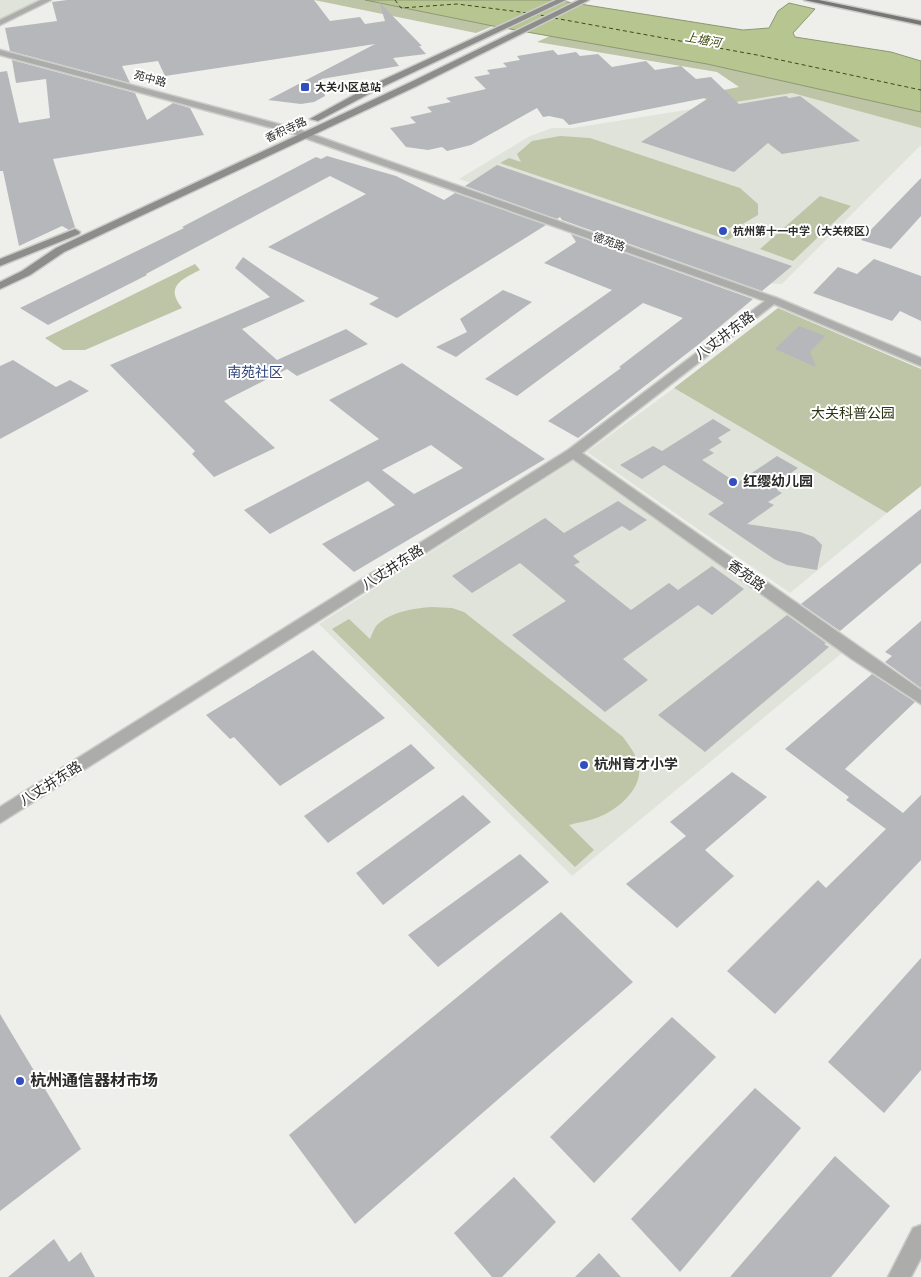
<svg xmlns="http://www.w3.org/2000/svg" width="921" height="1277" font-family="'Alegreya Sans','Noto Sans SC',sans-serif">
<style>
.built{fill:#e0e3d9}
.green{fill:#bdc5a6}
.water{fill:#b7c591;stroke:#8d9772}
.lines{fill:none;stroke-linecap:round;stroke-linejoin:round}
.ferry{stroke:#3f4b11;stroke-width:1;stroke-dasharray:4 3;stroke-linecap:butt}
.building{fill:#b5b7ba;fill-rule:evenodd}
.minor-casing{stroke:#cbccc8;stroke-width:3}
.secondary-casing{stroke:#cbccc8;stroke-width:3}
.primary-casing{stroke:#cbccc8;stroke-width:3}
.minor{fill:#acadab;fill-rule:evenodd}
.secondary{fill:#8d8d8b;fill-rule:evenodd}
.primary{fill:#767774;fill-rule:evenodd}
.poi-dot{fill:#314dbe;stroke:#fff;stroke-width:2}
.labels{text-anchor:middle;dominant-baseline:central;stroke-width:4;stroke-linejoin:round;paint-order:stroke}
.far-street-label{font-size:11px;fill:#2b2b2a;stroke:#fff}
.far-poi-label{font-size:11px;font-weight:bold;fill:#2b2b2a;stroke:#fff;text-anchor:start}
.far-water-label{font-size:12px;font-style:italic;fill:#3f4b11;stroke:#fff}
.street-label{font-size:14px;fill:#2b2b2a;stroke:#fff}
.far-quarter-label{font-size:14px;fill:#30437c;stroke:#fff}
.park-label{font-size:14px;fill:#2d350e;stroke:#fff}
.poi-label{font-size:14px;font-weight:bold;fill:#2b2b2a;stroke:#fff;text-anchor:start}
.near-poi-label{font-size:16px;font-weight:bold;fill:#2b2b2a;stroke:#fff;text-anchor:start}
</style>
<rect width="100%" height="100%" fill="#eeefeb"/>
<!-- built -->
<g class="built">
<polygon points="0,0 41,0 0,19"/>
<polygon points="792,93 921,128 921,145 782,284 762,283 459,179 530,136 552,128 573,128"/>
<polygon points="674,388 887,513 790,593 587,452"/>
<polygon points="573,461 842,653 572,876 319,624"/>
</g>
<!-- green -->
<g class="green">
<polygon points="314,0 365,0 493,26 476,33"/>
<polygon points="552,35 707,64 921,112 921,128 792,93 717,105 698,95 739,87 717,72 537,42"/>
<polygon points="560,136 590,138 740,188 758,204 758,215 741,225 725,229 736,234 728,240 500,163 509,158 521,162 517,154 532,141"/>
<polygon points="820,196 851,206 793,261 760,249"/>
<path d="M195,264L200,270C181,280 165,286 182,308L85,350H63L45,338Z"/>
<polygon points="778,308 921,369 921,486 887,513 674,388"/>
<path d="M432,607L452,608L464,612L623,737C630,747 637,755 639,768C642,789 617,810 599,817C590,821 579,822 569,825L594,850L575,867L332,629L349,619L370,639C372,635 374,628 377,625C391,612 414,608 432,607Z"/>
</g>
<!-- water -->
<polygon class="water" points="365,0 555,0 743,30 769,28 778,11 789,3 815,9 793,33 795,37 891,52 921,61 921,112 707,64 493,26"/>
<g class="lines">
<!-- ferry -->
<g class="ferry">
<polyline points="395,0 401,8 457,4 528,13"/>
<polyline points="534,14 545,16"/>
<polyline points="554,18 757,55 921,90"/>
</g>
</g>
<!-- building -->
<g class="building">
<polygon points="67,0 314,0 330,21 360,17 365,24 385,21 379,2 422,46 419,46 426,54 393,58 399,66 321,79 325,96 314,102 301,104 268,100 375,44 165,76 158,61 122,66 130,83 10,51 5,28 57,21 52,2"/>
<polygon points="553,50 558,55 576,52 580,56 598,54 612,67 646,61 655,70 681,66 696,79 711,77 739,104 786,96 789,98 800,96 860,141 782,154 768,143 734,172 641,142 710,97 569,125 563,119 549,116 543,117 537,108 471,145 447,151 442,147 428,150 406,147 390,128 416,123 410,117 432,112 427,107 451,102 446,98 486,89 474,77 490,74 487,70 507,67 503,63 520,60 517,56"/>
<polygon points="12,60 135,93 147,120 173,103 190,108 204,135 53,159 75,227 69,230 62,226 19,246 3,171 0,171 0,72 7,71 19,123 50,118 46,79 16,83"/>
<polygon points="327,156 396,176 444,200 455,193 546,225 397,318 369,304 379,298 268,247 366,194 330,176 146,274 147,275 48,325 20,308 184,228 182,227 316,157 321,159"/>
<polygon points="497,165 792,266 762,291 562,220 560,217 557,219 465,186"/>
<polygon points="921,178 921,216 891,249 861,240"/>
<polygon points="571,234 753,299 699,344 578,438 548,421 621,368 619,367 683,318 643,303 517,396 485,379 612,290 544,263 576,242"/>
<polygon points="243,257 305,301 242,329 277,360 346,329 368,344 297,376 287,369 224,401 275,448 214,477 192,454 195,451 110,365 270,297 235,268"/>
<polygon points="874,259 921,276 921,321 900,311 892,321 813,293 838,267 857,274"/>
<polygon points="503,290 532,302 456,357 436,347 467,332 460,319"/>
<polygon points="799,326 825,336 810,352 816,367 775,349"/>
<polygon points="13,360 56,387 70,380 89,391 0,439 0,366"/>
<path d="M402,363L545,459L354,572L322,544L395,505L368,481L270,534L244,510L379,439L329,400ZM431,445L463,468L414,494L382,470Z"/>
<polygon points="713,419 731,430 718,438 722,442 709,450 714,453 702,460 737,483 777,456 798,468 784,478 789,482 777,490 782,493 768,502 774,505 747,524 800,532 814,537 822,545 817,570 787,565 774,559 708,514 724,503 664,465 642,479 620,465 653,446 662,451"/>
<polygon points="618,501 647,520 630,531 622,526 573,556 580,562 574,565 631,610 669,583 678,590 712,566 744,589 712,615 698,605 623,659 648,680 605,712 512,635 566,601 520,563 472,593 452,576 545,518 564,533"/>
<polygon points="921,509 921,563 840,631 801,604"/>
<polygon points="787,615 826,643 824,644 829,647 705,752 658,715"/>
<polygon points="921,621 921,688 885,662 892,656 885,652"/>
<polygon points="313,650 385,718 280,786 234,737 230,739 206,715"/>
<polygon points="872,674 915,702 845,769 903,813 921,795 921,860 775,1014 727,971 818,880 826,888 886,829 846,800 849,797 785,749"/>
<polygon points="411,744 435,768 328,843 304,816"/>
<polygon points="732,772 767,797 705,850 734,876 677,928 626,884 686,836 670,822"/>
<polygon points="463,795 491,822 383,905 356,873"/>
<polygon points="520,854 549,882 438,967 408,935"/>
<polygon points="561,912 633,982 355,1224 289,1135"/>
<polygon points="921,958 921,1070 884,1113 828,1062"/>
<polygon points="0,1014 81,1149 0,1211"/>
<polygon points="672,1017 716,1057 594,1183 550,1137"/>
<polygon points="755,1088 801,1128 680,1272 631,1219"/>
<polygon points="835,1156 890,1206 831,1277 730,1277"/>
<polygon points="514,1177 556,1222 502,1277 492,1277 454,1233"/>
<polygon points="54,1239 69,1262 81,1252 95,1277 8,1277"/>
<polygon points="599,1253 621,1277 575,1277"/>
</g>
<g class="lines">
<defs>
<g id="minor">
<polygon points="41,0 51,0 0,25 0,20"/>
<polygon points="0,50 297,129 777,298 921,358 921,366 774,304 582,453 921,690 921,704 852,659 573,459 0,823 0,807 568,450 765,301 291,133 0,55"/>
<polygon points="921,1225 921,1258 911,1277 888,1277 913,1228"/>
</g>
<g id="secondary">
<polygon points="556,0 566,0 378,89 318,121 310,119 372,85"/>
<polygon points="579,0 589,0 417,86 64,252 30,275 0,289 0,282 22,271 56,248 411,82"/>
<polygon points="75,229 80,232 79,234 0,266 0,259"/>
</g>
<polygon id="primary" points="804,0 819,0 921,21 921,25"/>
</defs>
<!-- minor casing -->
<use href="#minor" class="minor-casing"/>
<!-- secondary casing -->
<use href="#secondary" class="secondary-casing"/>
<!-- primary casing -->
<use href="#primary" class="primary-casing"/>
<!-- minor -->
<use href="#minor" class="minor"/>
<!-- secondary -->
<use href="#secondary" class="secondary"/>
<!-- primary -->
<use href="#primary" class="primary"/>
</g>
<!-- markers -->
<g class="poi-dot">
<rect x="300" y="82" width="10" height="10" rx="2.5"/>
<circle cx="723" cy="231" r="5"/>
<circle cx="733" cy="482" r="5"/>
<circle cx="584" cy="765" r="5"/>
<circle cx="20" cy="1081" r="5"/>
</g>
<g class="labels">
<!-- far-street labels -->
<g class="far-street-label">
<text transform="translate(150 79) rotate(15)">苑中路</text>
<text transform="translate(286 130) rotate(-25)">香积寺路</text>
<text transform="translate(609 242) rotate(20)">德苑路</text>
</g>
<!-- far-poi labels -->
<g class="far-poi-label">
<text x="315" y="87">大关小区总站</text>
<text x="733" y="231">杭州第十一中学（大关校区）</text>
</g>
<!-- far-water labels -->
<g class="far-water-label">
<text transform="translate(703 40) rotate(10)">上塘河</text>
</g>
<!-- street labels -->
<g class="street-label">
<text transform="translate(725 336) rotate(-37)">八丈井东路</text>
<text transform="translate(393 568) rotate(-33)">八丈井东路</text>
<text transform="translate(746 576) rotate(36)">香苑路</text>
<text transform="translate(51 784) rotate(-32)">八丈井东路</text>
</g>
<!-- far-quarter labels -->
<g class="far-quarter-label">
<text x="255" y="373">南苑社区</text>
</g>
<!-- park labels -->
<g class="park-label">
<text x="853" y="414">大关科普公园</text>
</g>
<!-- poi labels -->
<g class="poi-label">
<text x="743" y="482">红缨幼儿园</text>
<text x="594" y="765">杭州育才小学</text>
</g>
<!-- near-poi labels -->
<g class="near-poi-label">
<text x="30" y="1081">杭州通信器材市场</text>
</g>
</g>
</svg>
